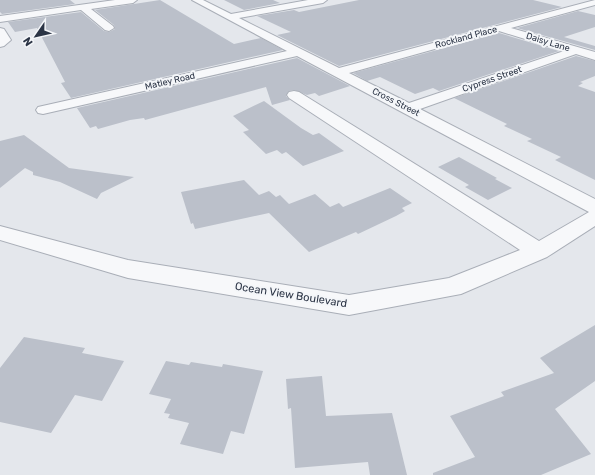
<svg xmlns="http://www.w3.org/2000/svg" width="595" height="475" font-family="Rubik,sans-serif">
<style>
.building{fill:#bbc0ca}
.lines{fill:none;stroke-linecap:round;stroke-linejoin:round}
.minor-casing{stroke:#a9aeb7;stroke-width:2}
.minor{fill:#f7f8fa;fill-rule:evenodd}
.labels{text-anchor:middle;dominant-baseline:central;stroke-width:4;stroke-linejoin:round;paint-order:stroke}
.far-street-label{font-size:9px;fill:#2b3445;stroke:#f4f6f9}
.street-label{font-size:11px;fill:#2b3445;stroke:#f4f6f9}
</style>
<rect width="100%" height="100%" fill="#e4e7ec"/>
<!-- building -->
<g class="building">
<polygon points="0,0 70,0 75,4 2,14 0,12"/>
<polygon points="160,0 234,44 261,38 283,50 71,98 61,83 65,82 37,28 15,32 8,22 81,12 104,31 109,32 115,29 114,25 95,10"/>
<polygon points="224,0 273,0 280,3 244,10"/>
<polygon points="359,0 533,0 562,7 339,66 277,35 291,32 257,16 294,10 299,12"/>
<polygon points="578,11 595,15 595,27 564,37 595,46 595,50 517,28"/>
<polygon points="499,33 559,51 439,91 433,88 415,94 380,77 367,81 353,73"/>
<polygon points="576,56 595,61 595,76 580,82 583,83 578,86 595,92 595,180 555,160 561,157 527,141 532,139 504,126 507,124 454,98"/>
<polygon points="297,58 350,86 319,96 315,93 307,95 294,90 289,91 286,96 290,100 272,105 266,87 145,120 144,118 130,120 98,129 96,126 90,128 77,108"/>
<polygon points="264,101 301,128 313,135 319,133 344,151 303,166 286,152 282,154 277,150 266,154 243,132 249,130 233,116"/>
<polygon points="24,135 69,168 134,177 101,193 97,199 60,182 33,175 33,172 25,168 0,188 0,141"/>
<polygon points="459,157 497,178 495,179 512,188 488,200 465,187 469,185 438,167"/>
<polygon points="244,180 259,195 269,191 276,197 280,195 289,204 315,194 330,207 339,203 343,207 390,188 412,203 402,208 405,211 396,216 358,234 356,232 309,252 269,213 195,229 193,223 191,224 181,192"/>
<polygon points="595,325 595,381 555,409 591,454 541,475 433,475 433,473 475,457 450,416 504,396 501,392 554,373 540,358"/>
<polygon points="24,337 85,348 82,353 124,361 102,401 75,395 51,433 0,422 0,368"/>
<polygon points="166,361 189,365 191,362 222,367 223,364 263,371 244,434 231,431 223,454 180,444 189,423 168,418 170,414 164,413 171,399 149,394"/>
<polygon points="322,376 326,416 392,413 407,475 370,475 368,462 295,468 291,408 288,409 286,379"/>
</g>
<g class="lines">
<defs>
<g id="minor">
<polygon points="115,0 137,0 133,3 91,9 113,26 114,28 109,31 105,30 81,10 0,22 0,16"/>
<path d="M192,0H203L231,14L308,0H327L323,3L239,18L339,68L595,0V5L511,28L595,52V60L576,54L420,109L595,199V226L547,257L461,294L349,315L128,278L0,240V226L128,260L349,295L449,278L520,250L289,98L287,95L289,92L294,91L299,92L539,241L589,212L297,56L43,114L38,113L36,110L38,107L287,51ZM499,31L564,51L409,103L349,73Z"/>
<polygon points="0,28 4,29 11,40 4,46 0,47"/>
</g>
</defs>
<!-- minor casing -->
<use href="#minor" class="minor-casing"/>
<!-- minor -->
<use href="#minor" class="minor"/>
</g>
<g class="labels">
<!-- far-street labels -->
<g class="far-street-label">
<text transform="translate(466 37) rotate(-15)">Rockland Place</text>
<text transform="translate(548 42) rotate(17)">Daisy Lane</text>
<text transform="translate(492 79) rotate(-19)">Cypress Street</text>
<text transform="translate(170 81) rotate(-13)">Matley Road</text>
<text transform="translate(396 102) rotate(27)">Cross Street</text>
</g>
<!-- street labels -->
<g class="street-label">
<text transform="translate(291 295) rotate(9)">Ocean View Boulevard</text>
</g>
</g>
<!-- north arrow -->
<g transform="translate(36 36) rotate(236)" stroke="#f4f6f9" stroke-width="3" paint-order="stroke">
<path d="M0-3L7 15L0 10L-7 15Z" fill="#2b3445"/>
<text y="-6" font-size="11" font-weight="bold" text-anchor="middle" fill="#2b3445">N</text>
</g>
</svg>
